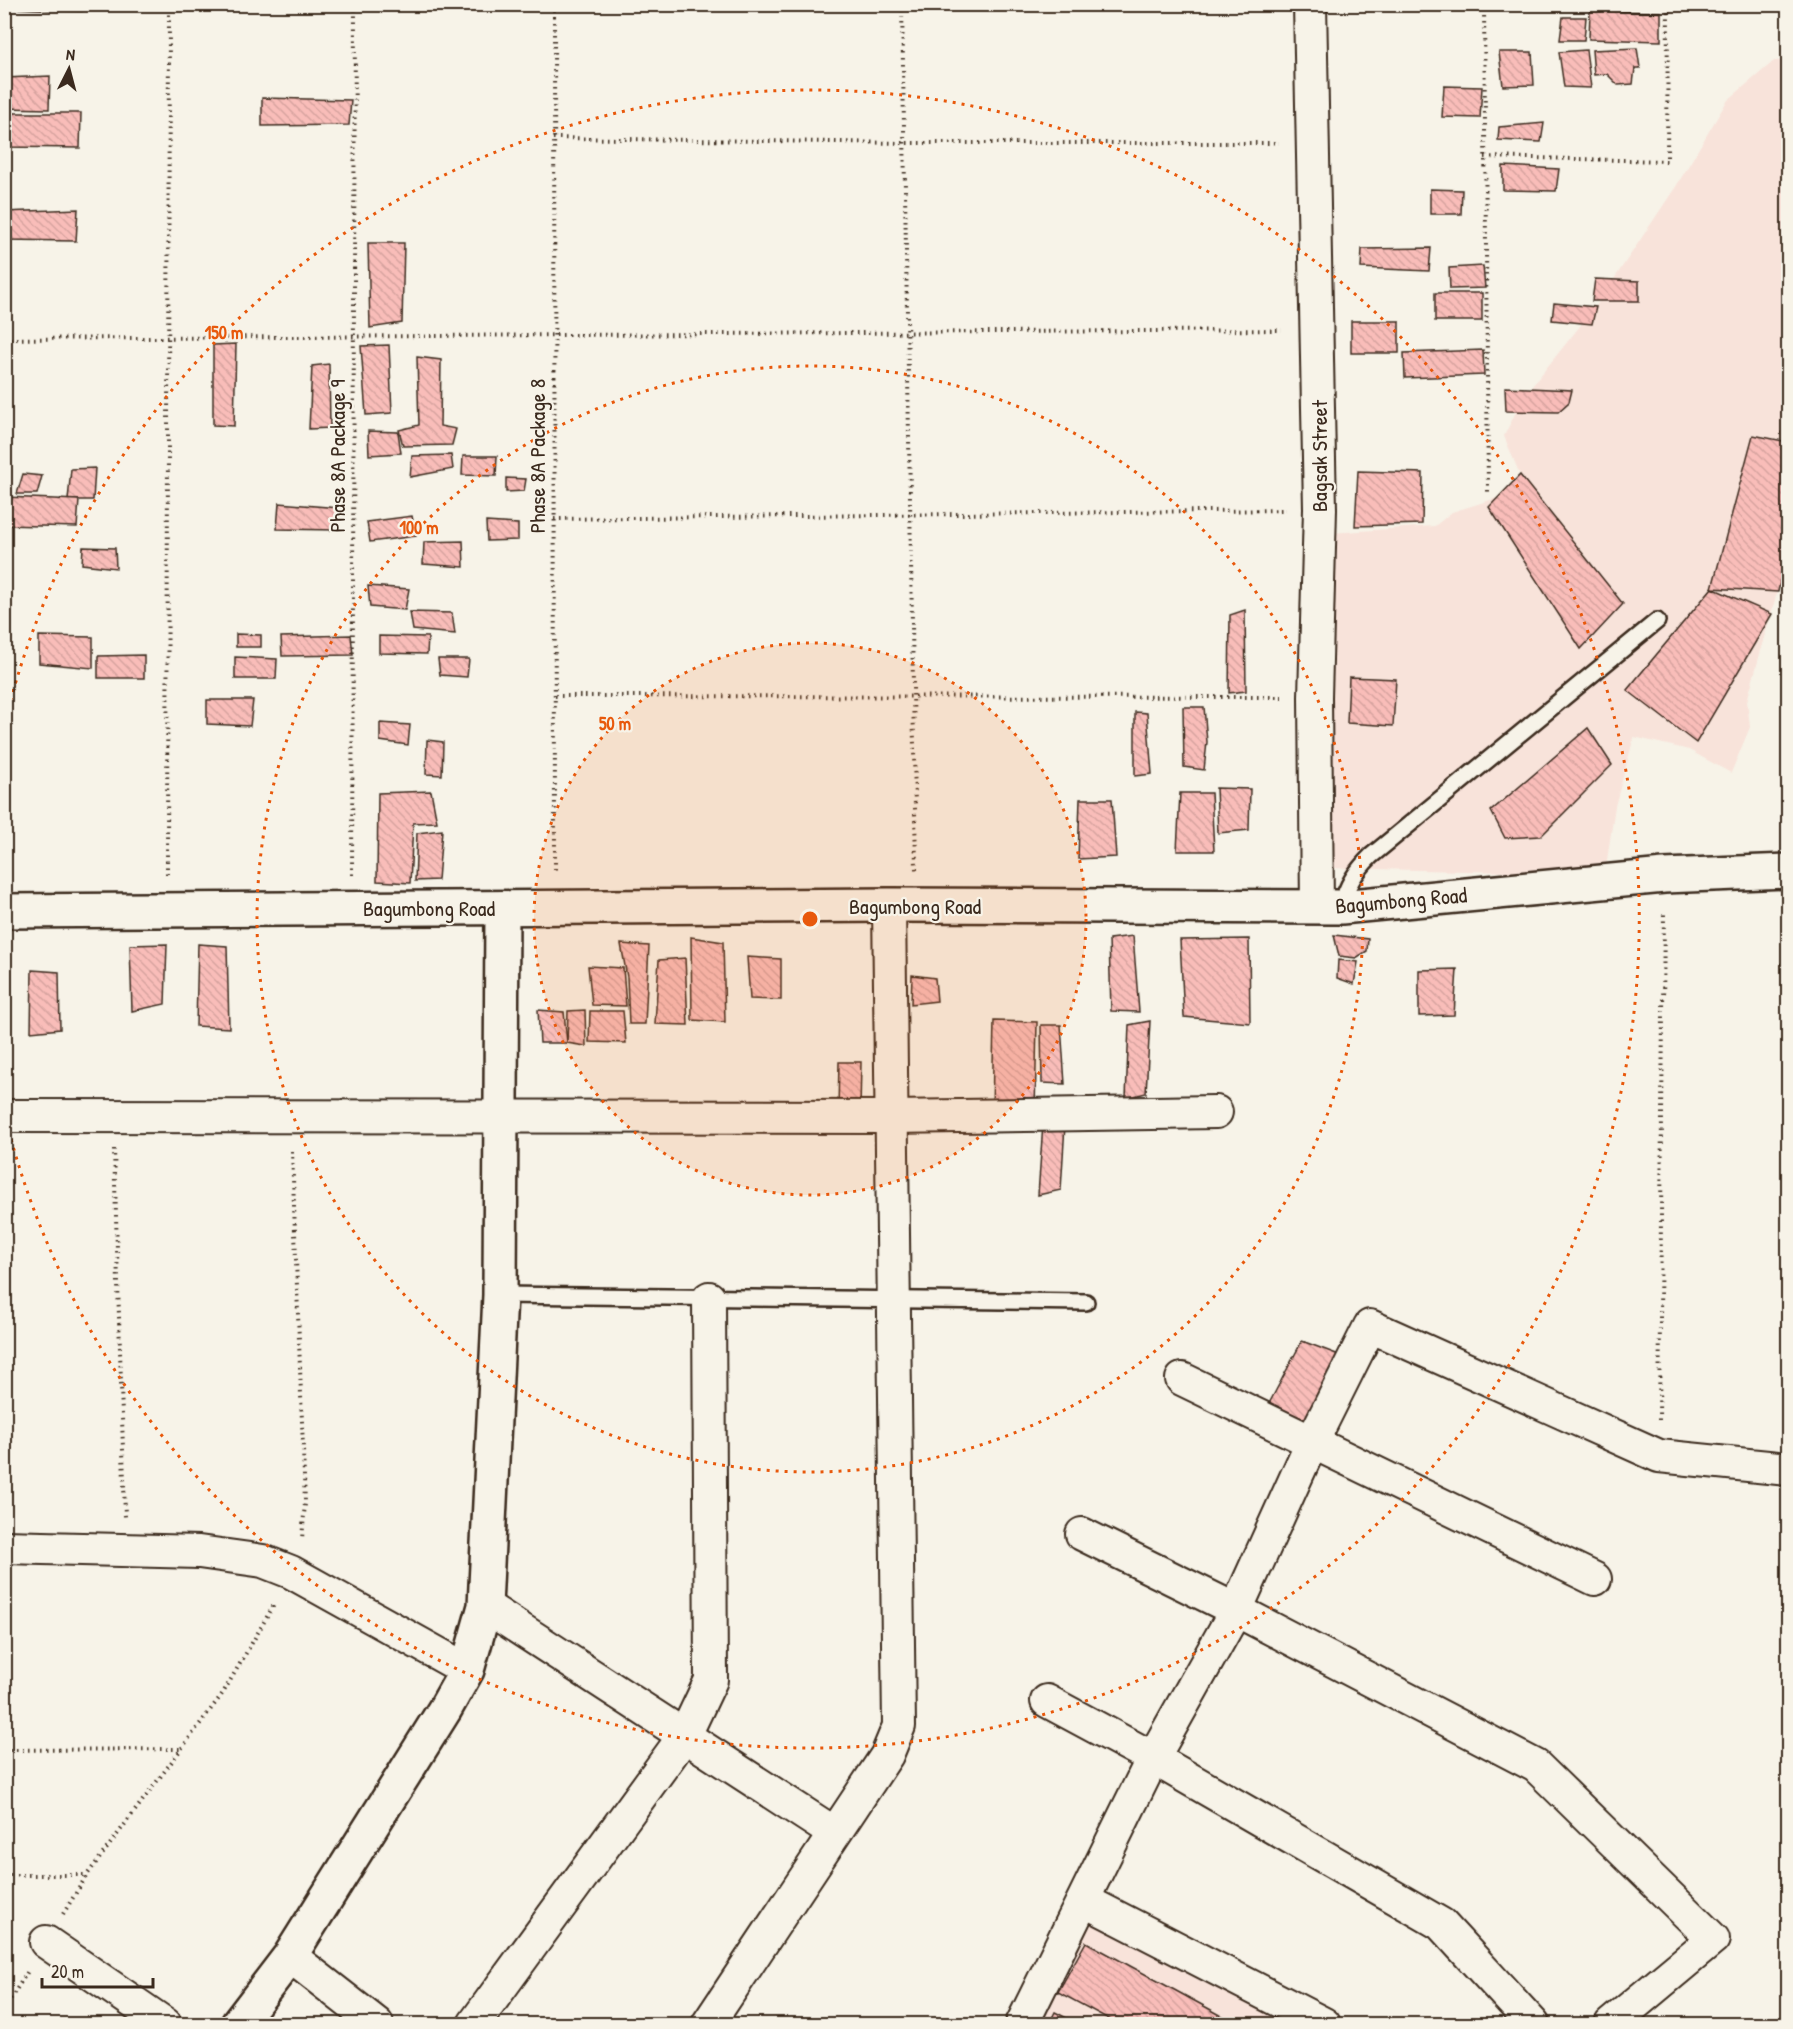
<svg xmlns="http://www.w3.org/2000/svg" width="1793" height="2029" font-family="'Patrick Hand',sans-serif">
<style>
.built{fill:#f8e3da}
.building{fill:url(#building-back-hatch);stroke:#3b2a1e;stroke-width:1.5}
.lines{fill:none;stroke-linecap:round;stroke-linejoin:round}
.service-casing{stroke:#3b2a1e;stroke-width:20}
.minor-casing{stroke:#3b2a1e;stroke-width:36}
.tertiary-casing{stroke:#3b2a1e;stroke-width:38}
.path{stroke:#3b2a1e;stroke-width:4;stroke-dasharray:1.5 4.5;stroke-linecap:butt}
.service{stroke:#f7f3e8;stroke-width:15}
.minor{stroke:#f7f3e8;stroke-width:32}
.tertiary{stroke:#f7f3e8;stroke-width:33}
.ring{fill:none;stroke:#e8590c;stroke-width:3;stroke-dasharray:3 6}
.labels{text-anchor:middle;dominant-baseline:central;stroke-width:4.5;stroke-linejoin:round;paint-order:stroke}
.street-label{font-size:22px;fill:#3b2a1e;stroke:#f7f3e8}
.centre{fill:#e8590c;stroke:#f7f3e8;stroke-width:3}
.ring-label{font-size:18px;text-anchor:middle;font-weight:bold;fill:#e8590c;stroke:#f7f3e8;stroke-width:4.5;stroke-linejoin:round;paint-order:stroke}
</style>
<defs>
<pattern id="building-back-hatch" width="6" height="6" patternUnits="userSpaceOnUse" patternTransform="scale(1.5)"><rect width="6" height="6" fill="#f9bdb9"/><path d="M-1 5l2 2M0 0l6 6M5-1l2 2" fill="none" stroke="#d6a39f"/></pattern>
</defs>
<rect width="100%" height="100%" fill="#f7f3e8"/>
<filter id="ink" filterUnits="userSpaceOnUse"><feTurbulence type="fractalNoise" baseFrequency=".0167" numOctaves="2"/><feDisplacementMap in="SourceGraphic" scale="12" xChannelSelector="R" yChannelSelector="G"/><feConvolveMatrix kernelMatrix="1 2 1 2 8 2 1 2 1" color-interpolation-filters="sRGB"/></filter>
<g filter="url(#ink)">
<!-- built -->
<g class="built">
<polygon points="1788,60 1788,553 1747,701 1750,727 1731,773 1689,750 1634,737 1615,806 1605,874 1329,868 1330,533 1435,526 1452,512 1497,498 1520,475 1504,436 1524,396 1596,306 1677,185 1727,101 1774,61"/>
<polygon points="1087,1922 1310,2015 1317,2024 1036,2024"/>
</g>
<!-- building -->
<g class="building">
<polygon points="16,4 83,4 82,11 16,8"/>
<polygon points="1590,11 1661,12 1661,41 1589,39"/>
<polygon points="1563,17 1586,17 1584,40 1560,40"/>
<polygon points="1637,48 1640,68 1635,68 1633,84 1618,85 1607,74 1594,75 1592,50"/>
<polygon points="1586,50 1591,88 1564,87 1559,52"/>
<polygon points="1499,52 1532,52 1534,85 1503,86"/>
<polygon points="50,76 49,109 4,108 5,78"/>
<polygon points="1444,86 1482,87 1480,118 1442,117"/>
<polygon points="262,98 351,100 349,125 262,126"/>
<polygon points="4,113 81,113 80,148 4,147"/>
<polygon points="1544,123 1541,142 1498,140 1499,127"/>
<polygon points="1503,166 1559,169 1556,191 1503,190"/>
<polygon points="1430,189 1462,190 1461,214 1430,214"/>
<polygon points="78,209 76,241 4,240 4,212"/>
<polygon points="368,243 404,243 402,323 370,328"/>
<polygon points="1431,248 1429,271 1361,268 1362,249"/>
<polygon points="1483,266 1485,288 1450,289 1449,268"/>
<polygon points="1595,279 1639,281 1639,301 1592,301"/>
<rect x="1435" y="293" width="47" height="28"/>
<polygon points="1554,303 1596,307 1592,324 1552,320"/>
<rect x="1351" y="321" width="48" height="32"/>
<polygon points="236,344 234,426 213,425 213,345"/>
<polygon points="389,345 392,413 366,415 361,346"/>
<polygon points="1483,350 1484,375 1405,378 1404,353"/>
<polygon points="417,357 441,360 440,426 456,429 452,445 403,446 399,430 419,425"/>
<polygon points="329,364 330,428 309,429 312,366"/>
<polygon points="1505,387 1572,390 1569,402 1558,412 1506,411"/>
<polygon points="368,431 398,432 401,453 369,455"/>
<polygon points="1753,435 1788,442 1788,541 1778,592 1712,588"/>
<polygon points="451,455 453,469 410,477 412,456"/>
<polygon points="463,456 497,456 496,476 462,475"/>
<polygon points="95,468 93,500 68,500 71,469"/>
<polygon points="1358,471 1423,473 1422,524 1355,526"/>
<polygon points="23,474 42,476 37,494 17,494"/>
<polygon points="1520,475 1623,604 1581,649 1489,507"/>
<polygon points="506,478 526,479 524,491 506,492"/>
<polygon points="4,497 79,500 77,527 4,525"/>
<polygon points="279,503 339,508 337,530 277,529"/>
<polygon points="412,516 416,536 370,542 367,522"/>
<polygon points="486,522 518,524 518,540 487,541"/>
<polygon points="463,541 464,567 423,564 424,542"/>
<polygon points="83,547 115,548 116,568 82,564"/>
<polygon points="368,586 409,589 405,610 370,607"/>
<polygon points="1712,588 1772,614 1696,743 1627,690"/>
<polygon points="1245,610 1246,691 1229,693 1230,615"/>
<polygon points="410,612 452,613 455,634 413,630"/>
<polygon points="236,634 261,635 261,647 236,647"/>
<polygon points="351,635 353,655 282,656 281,637"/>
<polygon points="39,636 93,637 93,668 39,663"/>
<polygon points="379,636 428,637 427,654 379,653"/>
<polygon points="144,655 144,678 98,678 98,656"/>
<polygon points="235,657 277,659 276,679 235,679"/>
<polygon points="438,659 469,659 467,677 440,675"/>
<polygon points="1349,677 1396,679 1393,726 1347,723"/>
<polygon points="207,700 253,700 250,726 207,724"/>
<polygon points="1183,707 1204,707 1207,742 1204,770 1184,767"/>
<polygon points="1135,712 1147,713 1152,774 1135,776"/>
<polygon points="380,723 410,725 408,745 380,741"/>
<polygon points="1588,728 1612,765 1541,836 1505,838 1491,811"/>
<polygon points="427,740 443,742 442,775 426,774"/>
<polygon points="1216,788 1250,789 1249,830 1218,833"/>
<polygon points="431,791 437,822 413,823 410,883 377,881 378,793"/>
<polygon points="1180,793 1211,793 1214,851 1177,851"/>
<polygon points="1080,799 1112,799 1116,857 1078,859"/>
<polygon points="442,830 438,880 415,881 417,833"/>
<polygon points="1334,935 1368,939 1367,951 1356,958 1339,956"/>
<polygon points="1133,936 1139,1012 1111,1011 1109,939"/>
<polygon points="691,937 723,942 725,1022 692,1020"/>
<polygon points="1249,939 1250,1023 1184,1017 1180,940"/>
<polygon points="167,944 165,1004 132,1011 130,945"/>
<polygon points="198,944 227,946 229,1028 196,1026"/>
<polygon points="621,944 649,946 645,1024 629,1024 627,977"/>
<polygon points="747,957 781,959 781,1000 750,999"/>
<polygon points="685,958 688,1025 655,1024 659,960"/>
<polygon points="1338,960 1358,962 1354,984 1337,978"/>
<polygon points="588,966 623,968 626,1006 592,1005"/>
<polygon points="1457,969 1454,1015 1419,1016 1419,970"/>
<polygon points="32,970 59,972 60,1029 31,1032"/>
<polygon points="912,975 935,978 937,1001 911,1004"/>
<polygon points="538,1010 564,1012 567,1043 540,1043"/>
<polygon points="585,1010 586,1046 567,1043 568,1011"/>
<polygon points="590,1011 623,1011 626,1043 589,1042"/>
<polygon points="994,1021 1037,1022 1035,1110 992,1109"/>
<polygon points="1150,1021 1146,1093 1126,1098 1129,1025"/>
<polygon points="1041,1025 1061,1025 1065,1084 1042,1083"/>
<polygon points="839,1062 861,1062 860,1110 838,1110"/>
<polygon points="1043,1124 1065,1125 1061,1190 1038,1195"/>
<polygon points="1302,1341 1347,1358 1310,1430 1263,1415"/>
<polygon points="1086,1942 1237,2024 1118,2024 1058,1992"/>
<polygon points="1055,2012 1078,2024 1049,2024"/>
</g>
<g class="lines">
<defs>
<g id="service">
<path d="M1341,907C1347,885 1355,872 1371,856L1657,621"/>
<polyline points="500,1295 1086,1302"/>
</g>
<g id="minor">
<polyline points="1310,4 1320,509 1315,697 1317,907"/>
<polyline points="4,1116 893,1117 1216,1112"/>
<polyline points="1182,1379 1595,1579"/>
<polyline points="1082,1534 1236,1610 1536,1766 1713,1939 1611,2024"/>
<polyline points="4,1547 199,1552 263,1561 291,1572 467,1670"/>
<polyline points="485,1606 834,1833"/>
<polyline points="1047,1701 1153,1758 1441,1924 1533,2024"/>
<polyline points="1085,1901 1324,2024"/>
<polyline points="46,1942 165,2024"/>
<polyline points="290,1956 377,2024"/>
<polyline points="474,2024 685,1735 711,1680 709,1298"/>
<polyline points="708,2024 887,1755 899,1726 889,905"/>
<polyline points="1022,2024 1153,1758 1236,1610 1312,1442 1370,1326 1659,1456 1788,1469"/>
</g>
<g id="tertiary">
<polyline points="4,911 889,905 1341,907 1664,876 1788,871"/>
<polyline points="238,2024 290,1956 445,1709 467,1670 485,1606 500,1295 502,908"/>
</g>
</defs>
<!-- service casing -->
<use href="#service" class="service-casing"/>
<!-- minor casing -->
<use href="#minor" class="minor-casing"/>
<!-- tertiary casing -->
<use href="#tertiary" class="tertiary-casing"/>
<!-- path -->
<g class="path">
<polyline points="554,4 555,874"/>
<polyline points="902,4 916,871"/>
<polyline points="1484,4 1488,492"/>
<polyline points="553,138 904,143 1279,143"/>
<polyline points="1485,157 1667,161 1668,4"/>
<polyline points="4,339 1282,330"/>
<polyline points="554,519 1286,510"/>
<polyline points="555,696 1282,697"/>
<polyline points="167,874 169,4"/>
<polyline points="352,875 355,4"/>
<polyline points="114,1149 125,1517"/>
<polyline points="292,1151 305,1503 302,1539"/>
<polyline points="1659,1420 1664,911"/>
<polyline points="4,1750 182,1749"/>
<polyline points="4,1875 87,1875"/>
<polyline points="63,1914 87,1875 223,1693 275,1603"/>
<polyline points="4,2009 28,1971"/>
</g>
<!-- service -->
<use href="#service" class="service"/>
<!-- minor -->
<use href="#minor" class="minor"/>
<!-- tertiary -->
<use href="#tertiary" class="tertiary"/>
</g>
</g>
<!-- distance rings -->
<circle cx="810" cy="919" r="276" fill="#e8590c" fill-opacity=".12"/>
<g class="ring">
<circle cx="810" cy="919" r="276"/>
<circle cx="810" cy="919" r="553"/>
<path d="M6 718A829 829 0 1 1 6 1120"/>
</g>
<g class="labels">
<!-- street labels -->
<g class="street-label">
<text transform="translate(337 456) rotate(-90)">Phase 8A Package 9</text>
<text transform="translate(537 456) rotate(-90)">Phase 8A Package 8</text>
<text transform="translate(1319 456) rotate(-90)">Bagsak Street</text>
<text transform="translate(1401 900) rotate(-5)">Bagumbong Road</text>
<text x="915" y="906">Bagumbong Road</text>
<text x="429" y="908">Bagumbong Road</text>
</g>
</g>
<circle cx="810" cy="919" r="9" class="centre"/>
<g class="ring-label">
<text x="224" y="339">150 m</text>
<text x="419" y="534">100 m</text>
<text x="615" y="730">50 m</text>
</g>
<!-- margin -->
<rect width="1793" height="2029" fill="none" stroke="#f7f3e8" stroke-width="24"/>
<rect x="12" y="12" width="1769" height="2005" fill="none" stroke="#3b2a1e" stroke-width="2" filter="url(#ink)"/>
<!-- north arrow -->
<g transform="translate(69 69) rotate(6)" stroke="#f7f3e8" stroke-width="4.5" paint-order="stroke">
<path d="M0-4.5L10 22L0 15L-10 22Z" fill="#3b2a1e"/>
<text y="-9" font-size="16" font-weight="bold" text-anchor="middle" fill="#3b2a1e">N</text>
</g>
<!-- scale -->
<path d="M42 1978v9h111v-9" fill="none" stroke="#3b2a1e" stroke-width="3"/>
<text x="51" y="1978" font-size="18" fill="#3b2a1e" stroke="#f7f3e8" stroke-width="4.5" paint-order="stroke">20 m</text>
</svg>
